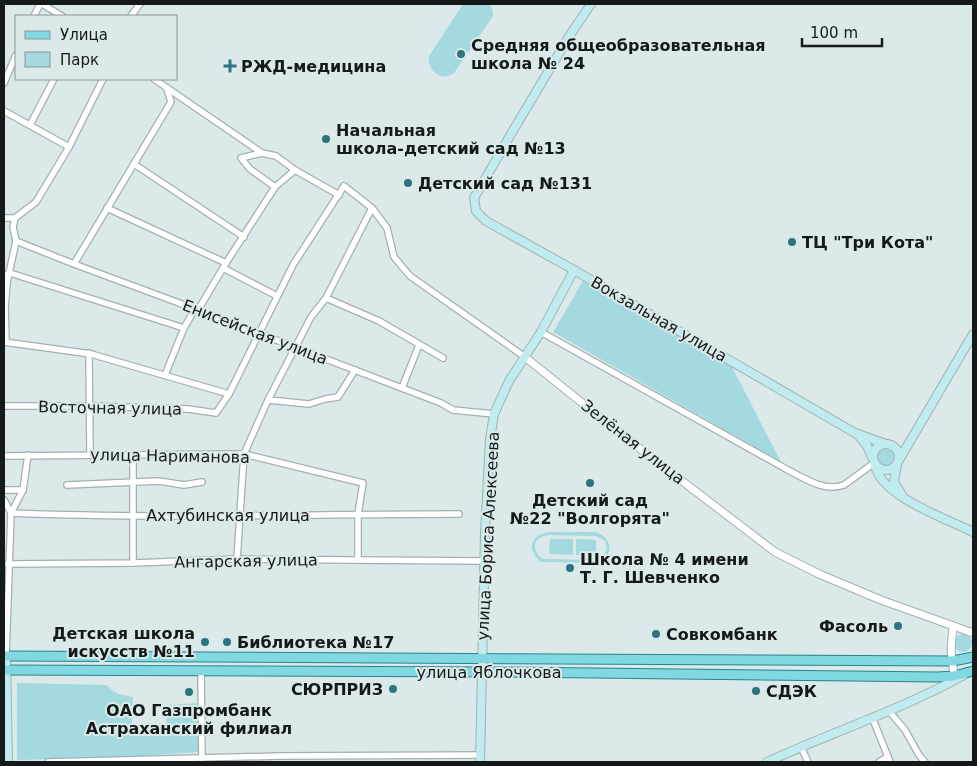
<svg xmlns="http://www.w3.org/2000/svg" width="977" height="766" font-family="'DejaVu Sans',sans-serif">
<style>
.green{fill:#a4d9df;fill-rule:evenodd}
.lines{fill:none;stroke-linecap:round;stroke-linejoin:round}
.minor-casing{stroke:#a2b0b1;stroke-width:8}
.tertiary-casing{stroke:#a2b0b1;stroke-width:9}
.secondary-casing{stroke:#a2b0b1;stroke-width:10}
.primary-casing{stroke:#25848d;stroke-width:11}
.minor{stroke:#fff;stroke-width:5.5}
.tertiary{stroke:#fff;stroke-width:7}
.secondary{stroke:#c0ecef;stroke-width:8}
.primary{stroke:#82d8e0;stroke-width:9}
.poi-dot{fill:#2c757c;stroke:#dbe9eb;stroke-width:2}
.labels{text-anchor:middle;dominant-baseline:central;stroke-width:4;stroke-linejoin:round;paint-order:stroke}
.poi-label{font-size:16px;font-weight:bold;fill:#141919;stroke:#dbe9eb;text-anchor:start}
.street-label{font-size:16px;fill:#141919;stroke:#dbe9eb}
</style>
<rect width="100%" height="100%" fill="#dbe9eb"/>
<!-- green -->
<g class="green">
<path d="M463,4H490L493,12V16L454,73C441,83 427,70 429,56Z"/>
<polygon points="583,281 731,365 781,462 553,332"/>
<circle cx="886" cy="457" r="9"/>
<path d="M549,532H596C614,539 614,556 596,563L541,562C526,549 530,535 549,532ZM549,535L596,536L605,541L607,547L605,555L596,560L543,559C530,549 533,537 549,535Z"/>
<polygon points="550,539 573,539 573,555 549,554"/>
<polygon points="576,539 596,540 596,555 576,555"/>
<circle cx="963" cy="643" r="9"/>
<path d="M17,683L107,685C114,694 122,695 133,697L132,724H166L169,705L198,703V752L114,758L17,760Z"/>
</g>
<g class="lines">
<defs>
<g id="minor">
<polyline points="42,4 62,16"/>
<polyline points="34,16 40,4"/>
<polyline points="131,16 140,4"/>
<polyline points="154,79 262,153 241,158 250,169 275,187 295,170 339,195"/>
<polyline points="4,83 16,55"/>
<polyline points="4,111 69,147"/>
<polyline points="30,125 54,79"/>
<polyline points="262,153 276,156 295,170"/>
<polyline points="134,164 244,237"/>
<polyline points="107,208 226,263"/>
<polyline points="4,218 15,218"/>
<polyline points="16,241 74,264 198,310 441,403 453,410 494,414"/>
<polyline points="74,264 171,102 167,89"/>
<polyline points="223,268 277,296"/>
<polyline points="4,276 10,273 184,328"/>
<polyline points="326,298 379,321 443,358"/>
<polyline points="198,310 226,263 275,187"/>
<path d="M541,332L788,470C805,479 825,492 844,485L874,463"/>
<polyline points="4,342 91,354 229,394"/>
<polyline points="6,342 5,308 7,283 16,241 13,227 15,218 36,202 69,147 103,79"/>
<polyline points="89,353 90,455"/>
<polyline points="165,375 184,328 195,309"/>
<polyline points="402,388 419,345"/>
<polyline points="268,400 309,404 325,399 338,397 355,370"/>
<polyline points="4,406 90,406 188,409 216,413 229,394 293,265 344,186 372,208 387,228 394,257 410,276 525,357"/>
<polyline points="133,455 133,563"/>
<polyline points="4,456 244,454 363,483 358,514 358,560"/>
<polyline points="67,485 159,481 184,485 202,482"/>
<polyline points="4,490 23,490"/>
<path d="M4,500L11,513C160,519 310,514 459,514"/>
<polyline points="237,559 244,454 268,400 311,317 326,298 372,208"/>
<polyline points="8,564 133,563 237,559 485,561"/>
<polyline points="6,656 11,513 23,490 28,455"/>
<polyline points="201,671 202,758"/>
<polyline points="889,711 905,730 919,755 925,762"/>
<polyline points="872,717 890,762"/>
<polyline points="801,747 808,762"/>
<polyline points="48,762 279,756 480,755"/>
<polyline points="879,762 888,757"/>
</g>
<g id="tertiary">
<polyline points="525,357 622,435 775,552 819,574 881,600 973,633"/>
<polyline points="953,626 951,650 954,676"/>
</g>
<g id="secondary">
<polyline points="591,4 570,35 511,134 474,198 476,211 486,221 574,270 855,433 886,444"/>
<polyline points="859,436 867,446 872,457"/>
<circle cx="886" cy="457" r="13"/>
<polyline points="899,460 973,334"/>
<polyline points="897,464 894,482 902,495"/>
<path d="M875,465C880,496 947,519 973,532"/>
<polyline points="6,656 8,762"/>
<polyline points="480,762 485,533 490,439 494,414 509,381 541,332 574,270"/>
<path d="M767,762C832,732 901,710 964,675"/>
</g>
<g id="primary">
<polyline points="4,656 953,661 973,657"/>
<polyline points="4,670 498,672 938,677 954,676 973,671"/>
</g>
</defs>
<!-- minor casing -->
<use href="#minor" class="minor-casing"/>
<!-- tertiary casing -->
<use href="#tertiary" class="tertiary-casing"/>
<!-- secondary casing -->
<use href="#secondary" class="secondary-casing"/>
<!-- primary casing -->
<use href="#primary" class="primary-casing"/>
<!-- minor -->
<use href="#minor" class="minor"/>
<!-- tertiary -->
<use href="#tertiary" class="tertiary"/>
<!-- secondary -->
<use href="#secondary" class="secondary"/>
<!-- primary -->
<use href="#primary" class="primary"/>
</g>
<!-- markers -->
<g class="poi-dot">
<circle cx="461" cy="54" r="5"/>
<path d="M227.5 58.5h5v5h5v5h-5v5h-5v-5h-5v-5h5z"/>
<circle cx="326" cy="139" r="5"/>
<circle cx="408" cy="183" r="5"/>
<circle cx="792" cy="242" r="5"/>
<circle cx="590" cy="483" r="5"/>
<circle cx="570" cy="568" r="5"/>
<circle cx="898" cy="626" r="5"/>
<circle cx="656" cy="634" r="5"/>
<circle cx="205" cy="642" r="5"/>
<circle cx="227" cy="642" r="5"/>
<circle cx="393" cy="689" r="5"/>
<circle cx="756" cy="691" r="5"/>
<circle cx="189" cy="692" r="5"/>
</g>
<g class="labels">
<!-- poi labels -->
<g class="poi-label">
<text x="471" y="45">Средняя общеобразовательная<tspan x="471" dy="18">школа № 24</tspan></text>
<text x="241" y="66">РЖД-медицина</text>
<text x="336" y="130">Начальная<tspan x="336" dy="18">школа-детский сад №13</tspan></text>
<text x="418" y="183">Детский сад №131</text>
<text x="802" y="242">ТЦ "Три Кота"</text>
<text x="590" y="500" text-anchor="middle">Детский сад<tspan x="590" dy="18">№22 "Волгорята"</tspan></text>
<text x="580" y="559">Школа № 4 имени<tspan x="580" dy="18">Т. Г. Шевченко</tspan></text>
<text x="888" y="626" text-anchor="end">Фасоль</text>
<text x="195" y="633" text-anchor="end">Детская школа<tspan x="195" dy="18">искусств №11</tspan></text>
<text x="666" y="634">Совкомбанк</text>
<text x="237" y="642">Библиотека №17</text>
<text x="383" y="689" text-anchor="end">СЮРПРИЗ</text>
<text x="766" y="691">СДЭК</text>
<text x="189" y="710" text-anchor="middle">ОАО Газпромбанк<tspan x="189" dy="18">Астраханский филиал</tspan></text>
</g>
<!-- street labels -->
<g class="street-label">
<text transform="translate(659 319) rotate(30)">Вокзальная улица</text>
<text transform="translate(255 332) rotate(21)">Енисейская улица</text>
<text transform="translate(110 408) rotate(1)">Восточная улица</text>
<text transform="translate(633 442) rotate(38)">Зелёная улица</text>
<text transform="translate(170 456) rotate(1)">улица Нариманова</text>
<text x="228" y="515">Ахтубинская улица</text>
<text transform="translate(488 536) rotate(-87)">улица Бориса Алексеева</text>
<text transform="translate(246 561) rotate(-1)">Ангарская улица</text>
<text x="489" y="672">улица Яблочкова</text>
</g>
</g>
<!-- border -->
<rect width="977" height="766" fill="none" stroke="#141919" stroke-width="10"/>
<!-- legend -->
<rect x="15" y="15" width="162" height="65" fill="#dbe9eb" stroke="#8b9697"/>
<rect x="25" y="31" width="25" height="8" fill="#82d8e0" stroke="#8b9697"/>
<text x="60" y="40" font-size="15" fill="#141919">Улица</text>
<rect x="25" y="52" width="25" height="15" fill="#a4d9df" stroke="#8b9697"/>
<text x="60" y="65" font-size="15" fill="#141919">Парк</text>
<!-- scale -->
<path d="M802 38v8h80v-8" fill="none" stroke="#141919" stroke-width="2.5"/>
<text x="810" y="38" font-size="15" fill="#141919" stroke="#dbe9eb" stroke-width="4" paint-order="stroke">100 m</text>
</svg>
